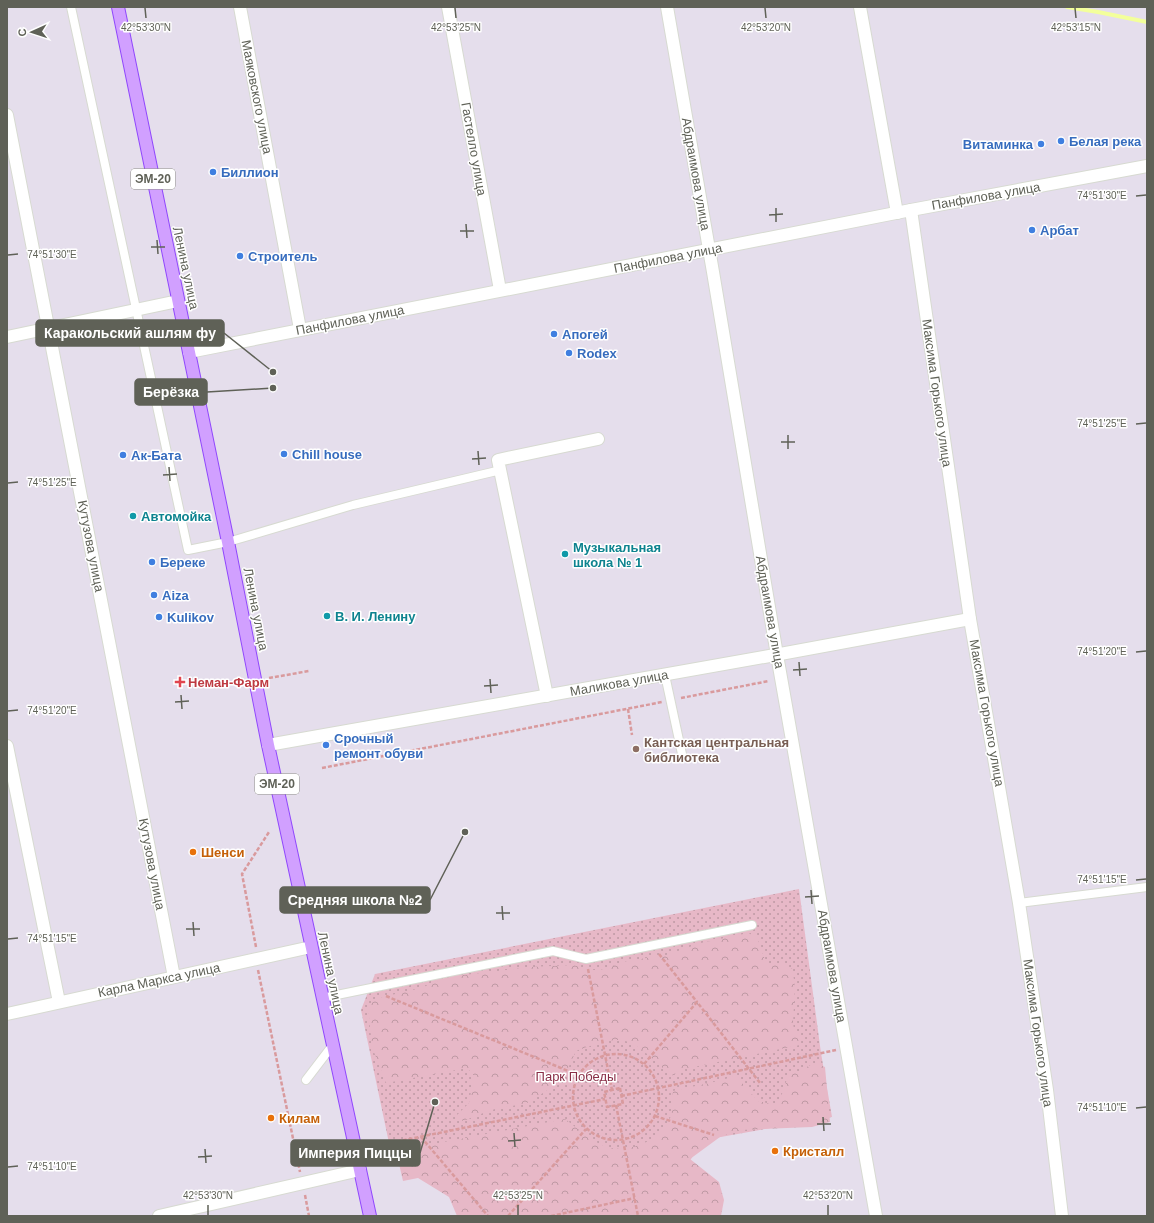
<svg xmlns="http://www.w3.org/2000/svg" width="1154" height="1223" font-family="Arial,sans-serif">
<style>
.grass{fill:url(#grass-dots)}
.forest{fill:url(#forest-crowns)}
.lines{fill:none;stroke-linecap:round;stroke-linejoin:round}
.stream{stroke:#f3ff9b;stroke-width:4}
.service-casing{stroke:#d7dad1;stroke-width:10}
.minor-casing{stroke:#d7dad1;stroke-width:14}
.tertiary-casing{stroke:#d7dad1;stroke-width:14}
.primary-casing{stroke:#9048fc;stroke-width:14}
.path{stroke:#d99a9d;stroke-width:2.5;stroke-dasharray:4 2;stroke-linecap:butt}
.service{stroke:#fff;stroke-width:8}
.minor{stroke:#fff;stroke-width:12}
.tertiary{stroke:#fff;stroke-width:12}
.primary{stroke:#d1a0ff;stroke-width:12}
.ticks{fill:none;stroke:#5f6157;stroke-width:1.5}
.shop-dot{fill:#3f7fe0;stroke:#fff;stroke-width:1.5}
.culture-dot{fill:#0f9aa8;stroke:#fff;stroke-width:1.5}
.health-dot{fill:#e0444e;stroke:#fff;stroke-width:1.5}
.education-dot{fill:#8d6e63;stroke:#fff;stroke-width:1.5}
.food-dot{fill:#e8710a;stroke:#fff;stroke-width:1.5}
.labels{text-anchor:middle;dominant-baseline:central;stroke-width:3;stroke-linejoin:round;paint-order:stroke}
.shield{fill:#fff;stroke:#8f9089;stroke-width:1}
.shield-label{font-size:12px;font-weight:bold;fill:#5f6157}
.street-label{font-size:13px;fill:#5f6157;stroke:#fff}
.shop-label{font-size:13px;font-weight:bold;fill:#366cbe;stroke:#fff;text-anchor:start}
.culture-label{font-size:13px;font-weight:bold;fill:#0d838f;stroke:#fff;text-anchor:start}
.health-label{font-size:13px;font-weight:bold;fill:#be3a42;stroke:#fff;text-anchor:start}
.education-label{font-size:13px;font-weight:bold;fill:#785e54;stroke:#fff;text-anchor:start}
.food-label{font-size:13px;font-weight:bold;fill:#c56008;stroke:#fff;text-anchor:start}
.park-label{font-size:13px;fill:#892e47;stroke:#fff}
.ticks-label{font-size:10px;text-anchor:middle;fill:#5f6157;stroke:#fff;stroke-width:3;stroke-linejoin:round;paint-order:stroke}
.leader{fill:none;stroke:#5f6157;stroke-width:1.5}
.callout-dot{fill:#5f6157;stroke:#fff;stroke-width:1.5}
.callout{fill:#5f6157;stroke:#5f6157;stroke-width:1.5}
.callout-label{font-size:14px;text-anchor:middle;font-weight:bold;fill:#fff}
</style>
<defs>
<pattern id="grass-dots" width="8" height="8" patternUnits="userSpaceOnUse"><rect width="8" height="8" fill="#e7b8c7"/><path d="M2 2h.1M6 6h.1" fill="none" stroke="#be99a4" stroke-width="1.8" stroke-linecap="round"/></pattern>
<pattern id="forest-crowns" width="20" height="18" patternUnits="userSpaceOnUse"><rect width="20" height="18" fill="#e7b8c7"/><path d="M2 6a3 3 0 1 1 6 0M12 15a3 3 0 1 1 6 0" fill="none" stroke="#be99a4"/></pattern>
</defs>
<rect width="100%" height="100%" fill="#e5deec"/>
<!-- grass -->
<polygon class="grass" points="799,889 821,1053 832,1117 704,1140 652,1216 432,1156 393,1162 361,1010 375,974"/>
<!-- forest -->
<g class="forest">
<path d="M748,933L757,937L766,963L783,965L792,968L795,986L793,1022L794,1031L801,1036L800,1045L684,1069L671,1076C660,1065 636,1041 621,1040C609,1039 586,1047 576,1051L562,1081L527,1103L491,1110L463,1121L456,1116L469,1103L474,1075L467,1068L386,1083L372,1047L368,1007L374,999L421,988L447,977L530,967L574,965L591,970H600L627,961L666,955L701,943Z"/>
<path d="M814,1063L825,1067L830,1122L812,1127L739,1130L720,1137L690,1159L719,1182L724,1200L721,1216H457L449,1197L418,1178L403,1181L396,1151L565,1119C579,1129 594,1145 612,1148C635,1152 662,1138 671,1116C673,1109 672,1098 673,1091L718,1081L736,1076L758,1101L776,1105L785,1088L788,1071L798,1072Z"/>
</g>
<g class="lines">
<!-- stream -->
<polyline class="stream" points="1067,7 1098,12 1147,22"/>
<defs>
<g id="service">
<polyline points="71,7 188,550 228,542 353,505 501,470"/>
<polyline points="665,675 682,754"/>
<polyline points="1019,903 1147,887"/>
<polyline points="322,998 553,951 586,959 752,925"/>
<polyline points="306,1080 332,1046"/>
</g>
<g id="minor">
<polyline points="240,7 300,329"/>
<polyline points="448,7 500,290"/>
<polyline points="667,7 713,272 777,655 876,1216"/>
<polyline points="860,7 897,213"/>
<polyline points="7,115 174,977"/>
<polyline points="911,210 970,619 1019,903 1047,1090 1062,1216"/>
<polyline points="7,337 178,301"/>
<polyline points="547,696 498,460 598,439"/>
<polyline points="268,745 764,657 970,619"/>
<polyline points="7,746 59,1002"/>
<polyline points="7,1014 311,947"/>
<polyline points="159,1216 360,1170"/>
</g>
<polyline id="tertiary" points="189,352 911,210 1147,166"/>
<polyline id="primary" points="118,7 228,542 268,745 370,1216"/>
</defs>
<!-- service casing -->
<use href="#service" class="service-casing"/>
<!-- minor casing -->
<use href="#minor" class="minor-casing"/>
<!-- tertiary casing -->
<use href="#tertiary" class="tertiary-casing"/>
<!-- primary casing -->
<use href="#primary" class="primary-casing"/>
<!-- path -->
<g class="path">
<polyline points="269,678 309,671"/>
<polyline points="681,698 769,681"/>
<polyline points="628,709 632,735"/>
<polyline points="322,768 662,702"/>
<polyline points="256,947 242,874 269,832"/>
<polyline points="659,954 697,1002"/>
<polyline points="588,969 612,1090"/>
<polyline points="258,970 300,1172"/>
<polyline points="386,996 578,1075"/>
<circle cx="616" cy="1097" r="43"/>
<polyline points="644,1064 697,1002 760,1083"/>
<polygon points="620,1088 623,1104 607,1107 604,1092"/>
<polyline points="621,1096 836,1050"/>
<polyline points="616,1105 638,1216"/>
<polyline points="655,1116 714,1135"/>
<polyline points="421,1137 488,1216"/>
<polyline points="385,1144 605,1099"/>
<polyline points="305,1195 309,1216"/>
<polyline points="508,1216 586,1129"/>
<polyline points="551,1216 635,1198"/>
</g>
<!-- service -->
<use href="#service" class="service"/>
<!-- minor -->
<use href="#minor" class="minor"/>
<!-- tertiary -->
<use href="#tertiary" class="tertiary"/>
<!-- primary -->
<use href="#primary" class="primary"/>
</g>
<!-- ticks -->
<path class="ticks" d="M145,8L146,18M455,8L456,18M765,8L766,18M1075,8L1076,18M1136,196L1146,195M776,208V222M769,215L783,214M466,224L467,238M460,231H474M157,240L158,254M151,247H165M8,255L18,254M1136,424L1146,423M788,435V449M781,442H795M478,451L479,465M472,459L486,458M169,467L170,481M163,475L177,474M8,483L18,482M1136,652L1146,651M799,662L800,676M793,670L807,669M490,679L491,693M484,686L498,685M181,695L182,709M175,702L189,701M8,711L18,710M1136,880L1146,879M811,890L812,904M805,897L819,896M502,906L503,920M496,913H510M193,922L194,936M186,929H200M8,939L18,938M1136,1108L1146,1107M823,1117L824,1131M817,1124H831M514,1133L515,1147M508,1141L521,1140M205,1149L206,1163M198,1157L212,1156M8,1167L18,1166M208,1205V1215M518,1205V1215M828,1205V1215"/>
<!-- markers -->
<g class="shop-dot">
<circle cx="1061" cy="141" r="4"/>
<circle cx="1041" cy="144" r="4"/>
<circle cx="213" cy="172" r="4"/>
<circle cx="1032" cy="230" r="4"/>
<circle cx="240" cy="256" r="4"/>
<circle cx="554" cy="334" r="4"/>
<circle cx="569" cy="353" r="4"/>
<circle cx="284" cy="454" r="4"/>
<circle cx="123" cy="455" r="4"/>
<circle cx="152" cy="562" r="4"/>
<circle cx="154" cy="595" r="4"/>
<circle cx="159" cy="617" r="4"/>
<circle cx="326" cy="745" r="4"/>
</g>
<g class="culture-dot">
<circle cx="133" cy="516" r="4"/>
<circle cx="565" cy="554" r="4"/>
<circle cx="327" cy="616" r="4"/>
</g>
<path class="health-dot" d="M178 676h4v4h4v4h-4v4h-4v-4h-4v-4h4z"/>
<circle class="education-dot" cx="636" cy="749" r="4"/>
<g class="food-dot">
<circle cx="193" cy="852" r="4"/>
<circle cx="271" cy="1118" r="4"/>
<circle cx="775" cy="1151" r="4"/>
</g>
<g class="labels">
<!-- shield labels -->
<g class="shield">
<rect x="131" y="169" width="44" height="20" rx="3"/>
<rect x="255" y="774" width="44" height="20" rx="3"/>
</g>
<g class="shield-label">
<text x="153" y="179">ЭМ-20</text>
<text x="277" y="784">ЭМ-20</text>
</g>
<!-- street labels -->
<g class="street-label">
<text transform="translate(257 97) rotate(79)">Маяковского улица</text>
<text transform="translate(474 149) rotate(80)">Гастелло улица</text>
<text transform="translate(696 174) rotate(80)">Абдраимова улица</text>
<text transform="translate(986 196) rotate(-10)">Панфилова улица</text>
<text transform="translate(668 258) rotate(-11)">Панфилова улица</text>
<text transform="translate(186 268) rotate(78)">Ленина улица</text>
<text transform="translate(350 320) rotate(-11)">Панфилова улица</text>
<text transform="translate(937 393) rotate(82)">Максима Горького улица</text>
<text transform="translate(91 546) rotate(79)">Кутузова улица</text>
<text transform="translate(256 609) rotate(79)">Ленина улица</text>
<text transform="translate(770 612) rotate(80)">Абдраимова улица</text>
<text transform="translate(619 683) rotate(-10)">Маликова улица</text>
<text transform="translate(987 713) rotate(80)">Максима Горького улица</text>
<text transform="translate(152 864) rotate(79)">Кутузова улица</text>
<text transform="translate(832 966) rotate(80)">Абдраимова улица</text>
<text transform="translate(331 973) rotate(78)">Ленина улица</text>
<text transform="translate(159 980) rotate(-12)">Карла Маркса улица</text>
<text transform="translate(1038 1033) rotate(82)">Максима Горького улица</text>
</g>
<!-- shop labels -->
<g class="shop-label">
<text x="1069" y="141">Белая река</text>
<text x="1033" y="144" text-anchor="end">Витаминка</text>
<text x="221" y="172">Биллион</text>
<text x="1040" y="230">Арбат</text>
<text x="248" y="256">Строитель</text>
<text x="562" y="334">Апогей</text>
<text x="577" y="353">Rodex</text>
<text x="292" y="454">Chill house</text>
<text x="131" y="455">Ак-Бата</text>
<text x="160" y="562">Береке</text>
<text x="162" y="595">Aiza</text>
<text x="167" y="617">Kulikov</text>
<text x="334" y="738">Срочный<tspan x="334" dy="15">ремонт обуви</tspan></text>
</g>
<!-- culture labels -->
<g class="culture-label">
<text x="141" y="516">Автомойка</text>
<text x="573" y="547">Музыкальная<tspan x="573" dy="15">школа № 1</tspan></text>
<text x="335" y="616">В. И. Ленину</text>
</g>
<!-- health labels -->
<g class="health-label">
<text x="188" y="682">Неман-Фарм</text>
</g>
<!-- education labels -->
<g class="education-label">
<text x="644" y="742">Кантская центральная<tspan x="644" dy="15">библиотека</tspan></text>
</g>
<!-- food labels -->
<g class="food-label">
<text x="201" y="852">Шенси</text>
<text x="279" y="1118">Килам</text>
<text x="783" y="1151">Кристалл</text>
</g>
<!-- park labels -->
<g class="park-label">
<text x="576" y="1076">Парк Победы</text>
</g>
</g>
<g class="ticks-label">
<text x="146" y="31">42°53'30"N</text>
<text x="456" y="31">42°53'25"N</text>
<text x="766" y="31">42°53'20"N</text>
<text x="1076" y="31">42°53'15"N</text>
<text x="1102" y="199">74°51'30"E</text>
<text x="52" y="258">74°51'30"E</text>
<text x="1102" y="427">74°51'25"E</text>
<text x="52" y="486">74°51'25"E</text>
<text x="1102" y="655">74°51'20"E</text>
<text x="52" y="714">74°51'20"E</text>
<text x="1102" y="883">74°51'15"E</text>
<text x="52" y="942">74°51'15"E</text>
<text x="1102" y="1111">74°51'10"E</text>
<text x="52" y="1170">74°51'10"E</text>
<text x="208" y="1199">42°53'30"N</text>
<text x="518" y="1199">42°53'25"N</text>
<text x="828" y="1199">42°53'20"N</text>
</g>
<!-- callouts -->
<path class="leader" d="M273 372L224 333M273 388L207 392M465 832L430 900M435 1102L420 1153"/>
<g class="callout-dot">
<circle cx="273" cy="372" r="4"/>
<circle cx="273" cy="388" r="4"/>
<circle cx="465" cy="832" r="4"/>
<circle cx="435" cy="1102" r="4"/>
</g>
<g class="callout">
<rect x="36" y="320" width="188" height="26" rx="4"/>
<rect x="135" y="379" width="72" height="26" rx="4"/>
<rect x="280" y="887" width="150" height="26" rx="4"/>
<rect x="291" y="1140" width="129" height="26" rx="4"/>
</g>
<g class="callout-label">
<text x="130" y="338">Каракольский ашлям фу</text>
<text x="171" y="397">Берёзка</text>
<text x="355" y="905">Средняя школа №2</text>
<text x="355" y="1158">Империя Пиццы</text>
</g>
<!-- border -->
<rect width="1154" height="1223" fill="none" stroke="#5f6157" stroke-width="16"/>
<!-- north arrow -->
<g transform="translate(32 32) rotate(267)" stroke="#ffffff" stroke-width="3" paint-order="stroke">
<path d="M0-3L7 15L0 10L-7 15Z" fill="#5f6157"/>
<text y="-6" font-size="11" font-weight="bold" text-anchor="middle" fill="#5f6157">С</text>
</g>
</svg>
